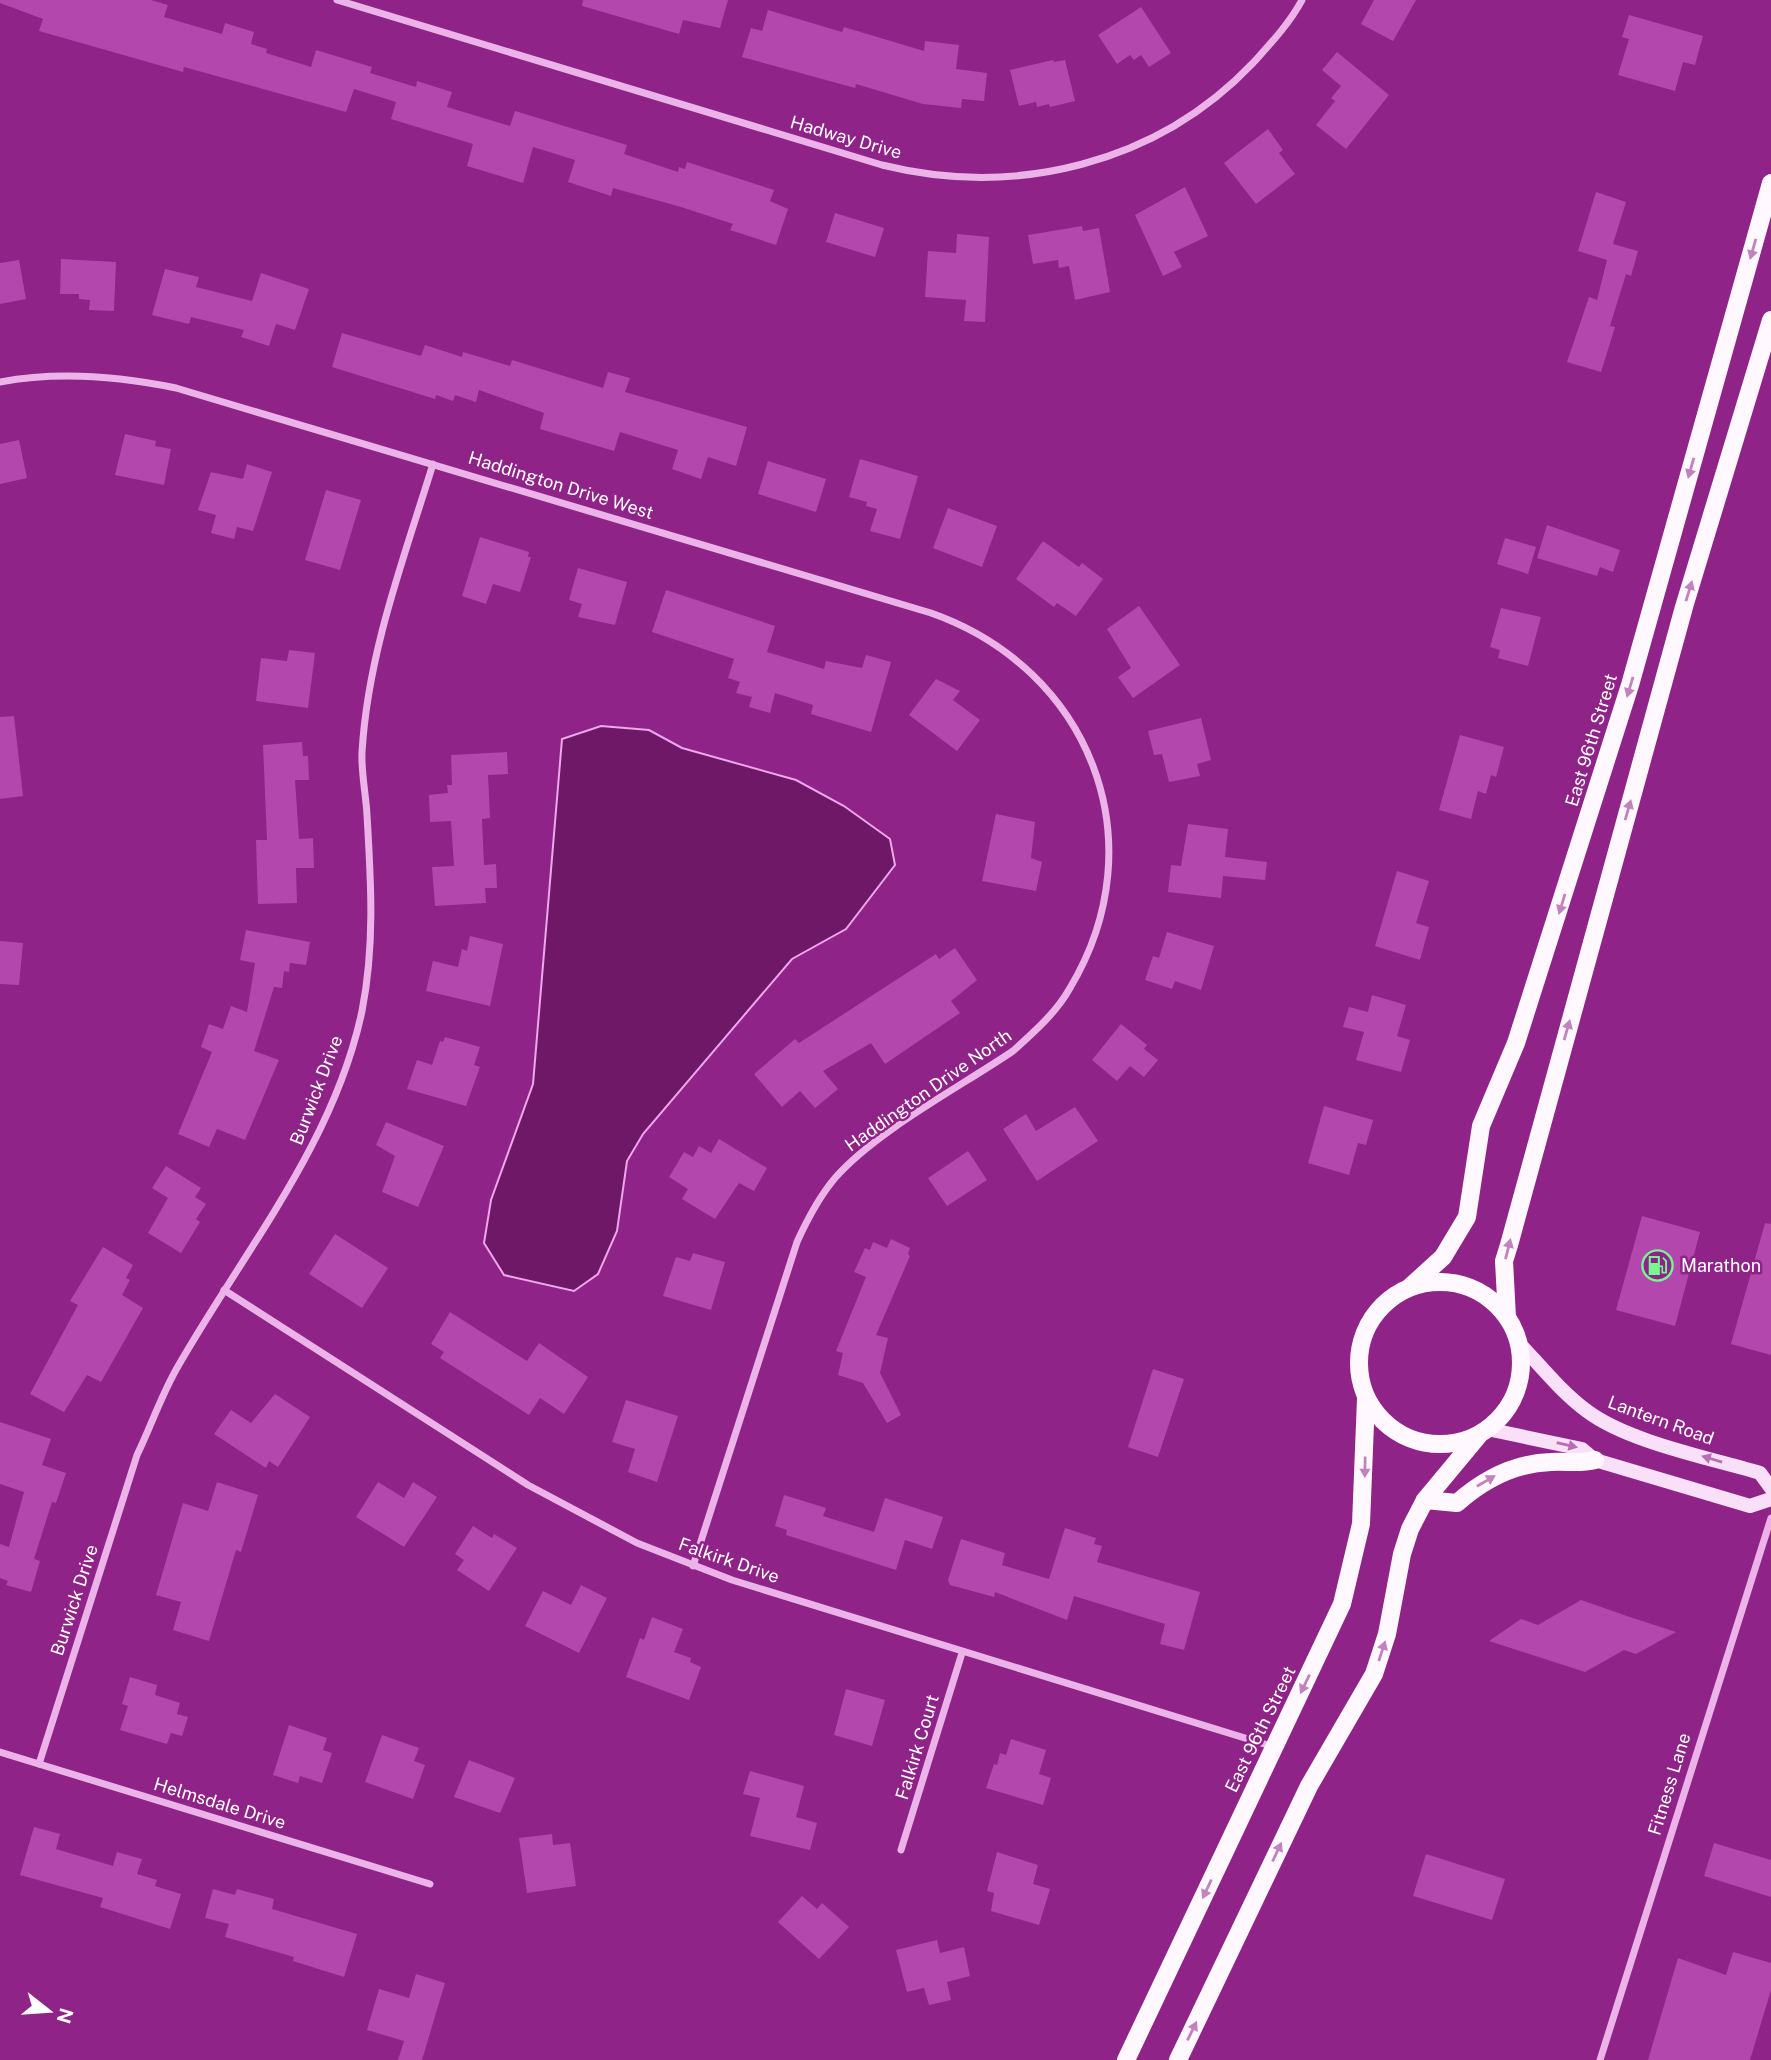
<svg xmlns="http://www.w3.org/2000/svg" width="1771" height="2060" font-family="'Public Sans',sans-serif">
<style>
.water{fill:#6f1868;stroke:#eda7ea;stroke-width:2}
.building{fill:#b447ae}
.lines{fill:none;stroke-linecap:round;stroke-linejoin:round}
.street{stroke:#ecb3e9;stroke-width:7}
.secondary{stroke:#f9dff7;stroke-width:14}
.primary{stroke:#fff8fe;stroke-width:18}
.oneway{fill:#c183bd}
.oneway2{fill:#b96eb4}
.labels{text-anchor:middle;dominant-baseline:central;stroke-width:5;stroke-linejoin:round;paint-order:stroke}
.street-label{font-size:18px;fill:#fff;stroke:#8f2388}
.poi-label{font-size:18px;fill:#fff;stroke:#8f2388;text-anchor:start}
</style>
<rect width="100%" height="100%" fill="#8f2388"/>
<!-- water -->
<polygon class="water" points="601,726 649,730 682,748 796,780 844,806 890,839 895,865 846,929 792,959 643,1134 627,1161 617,1231 598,1274 574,1291 504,1275 484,1243 491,1200 533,1084 562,739"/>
<!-- building -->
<g class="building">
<polygon points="0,0 151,0 168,5 164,17 222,34 225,23 254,32 251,44 267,49 266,53 311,67 316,50 372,67 370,73 416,87 417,81 452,92 447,107 510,126 515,111 627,145 624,154 678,172 679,167 685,169 687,162 774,190 770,201 788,209 776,245 730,230 733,224 681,207 613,188 611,196 568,182 575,160 533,147 523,183 467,166 473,144 391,119 396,102 354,89 346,112 184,67 183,72 39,31 43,19 0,3"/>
<polygon points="583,0 728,0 720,28 683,20 679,34 582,6"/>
<polygon points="1374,0 1416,0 1393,41 1361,24"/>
<polygon points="1141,7 1171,53 1149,67 1141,55 1134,60 1130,55 1117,64 1098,35"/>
<polygon points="768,10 842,32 844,27 924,51 925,41 959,45 956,69 987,73 984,101 962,99 961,108 923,104 856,84 855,88 742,57 751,28 762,31"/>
<polygon points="1629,15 1703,36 1695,65 1683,62 1675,91 1618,75 1629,39 1622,37"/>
<polygon points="1337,52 1389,95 1346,149 1316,125 1335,101 1331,98 1341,86 1322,70"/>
<polygon points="1053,60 1054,62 1065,60 1075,101 1050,107 1049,104 1037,107 1036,102 1019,106 1010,70"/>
<polygon points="1268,129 1283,150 1279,153 1295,174 1256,204 1224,163"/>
<polygon points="1185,187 1208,236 1174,252 1182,267 1163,276 1135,215"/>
<polygon points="1596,192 1626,202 1613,244 1638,251 1631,276 1626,274 1610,326 1615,327 1601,372 1567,362 1589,297 1597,300 1607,260 1578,251"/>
<polygon points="835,213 884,228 875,257 826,242"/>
<polygon points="1082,226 1083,231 1099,228 1110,292 1075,300 1069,266 1059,268 1058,260 1033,264 1028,235"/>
<polygon points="957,234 989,237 985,322 964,321 966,300 925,297 928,251 956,253"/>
<polygon points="61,259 116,262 114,311 89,310 90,300 79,299 79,294 60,294"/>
<polygon points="19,260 26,299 0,304 0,263"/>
<polygon points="165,269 199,277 196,287 252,301 261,273 309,289 295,330 276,324 269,346 241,337 244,330 191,317 189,324 152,315"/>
<polygon points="342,333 421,356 425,345 462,357 463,352 510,366 512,360 603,388 608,372 630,378 625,392 747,427 736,466 708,457 701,479 672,469 678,450 620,432 614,451 540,429 544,413 479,390 476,402 455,395 453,401 436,395 435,399 332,367"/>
<polygon points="125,434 156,441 155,446 171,449 164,485 115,475"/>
<polygon points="19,440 27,478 0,484 0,444"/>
<polygon points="860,459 918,476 900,539 870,531 877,509 866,506 867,502 849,497"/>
<polygon points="768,461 826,479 816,512 758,494"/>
<polygon points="247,464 272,472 253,531 237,527 234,539 211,533 216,515 198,510 211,472 243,479"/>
<polygon points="326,490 361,500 340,570 305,560"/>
<polygon points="948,508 997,526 982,567 933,548"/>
<polygon points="1547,525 1620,550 1613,572 1600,567 1597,576 1537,558"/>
<polygon points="480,537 529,552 528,557 531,557 520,592 493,584 486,604 462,596"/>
<polygon points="1505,538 1536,547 1528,574 1497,564"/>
<polygon points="1043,541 1079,567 1082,563 1103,579 1076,616 1057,603 1054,607 1016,579"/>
<polygon points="578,568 627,582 615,625 578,617 582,604 569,600"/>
<polygon points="666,590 775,626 767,652 824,669 826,661 862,668 866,655 891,662 871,732 811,714 813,705 775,693 770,713 749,707 752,697 736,693 740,682 728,678 734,659 652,632"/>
<polygon points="1139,606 1180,665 1133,698 1118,677 1131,668 1107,629"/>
<polygon points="1501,608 1541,617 1528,666 1498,658 1500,650 1490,647"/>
<polygon points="289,650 315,653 308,708 256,701 261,658 287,661"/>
<polygon points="936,679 960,691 953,700 980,720 957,751 909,715"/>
<polygon points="14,716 23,796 0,799 0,717"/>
<polygon points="1201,718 1211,760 1197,764 1200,776 1169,782 1162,754 1154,755 1148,731"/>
<polygon points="1460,735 1504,747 1496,777 1491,775 1486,794 1478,791 1471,819 1439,810"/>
<polygon points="302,742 303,756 308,756 309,780 295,780 299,839 313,838 314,868 296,868 297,903 258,904 256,840 267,840 263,745"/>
<polygon points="507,752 508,774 488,775 490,818 482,819 484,865 496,864 497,888 485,888 486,903 435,906 432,867 454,866 451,821 430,822 429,795 448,793 447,785 452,785 451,755"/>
<polygon points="996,814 1035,822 1031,858 1042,862 1036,891 982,881"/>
<polygon points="1188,824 1228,829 1225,857 1267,862 1265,880 1223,876 1221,898 1168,892 1171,865 1181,866"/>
<polygon points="1397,871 1429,881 1416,923 1429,927 1420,960 1375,946"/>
<polygon points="246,930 310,942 306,965 290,963 289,972 284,971 282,988 274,987 254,1051 279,1060 245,1140 217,1129 209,1147 178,1134 212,1052 201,1047 209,1024 223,1029 231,1006 247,1012 255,963 240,960"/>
<polygon points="1167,932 1214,946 1201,990 1175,981 1172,989 1145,980 1153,956 1159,958"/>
<polygon points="470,936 503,944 490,1006 426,991 433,961 458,967 462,949 467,951"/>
<polygon points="0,941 23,943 19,985 0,984"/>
<polygon points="955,948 977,980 951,1001 960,1013 885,1064 871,1043 823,1071 838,1089 815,1108 800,1091 782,1107 754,1074 795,1039 799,1043 936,954 939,959"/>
<polygon points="1372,995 1406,1005 1397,1036 1410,1040 1401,1072 1356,1060 1364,1032 1343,1027 1349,1007 1368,1012"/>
<polygon points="1121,1024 1147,1045 1144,1049 1158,1060 1144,1077 1130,1066 1117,1081 1092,1060"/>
<polygon points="445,1037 480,1047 474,1065 480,1067 466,1106 407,1089 417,1060 432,1065 440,1041 443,1042"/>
<polygon points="1324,1106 1373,1120 1366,1145 1358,1143 1349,1175 1308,1163"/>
<polygon points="1075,1107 1098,1141 1037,1181 1003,1129 1026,1114 1036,1131"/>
<polygon points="386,1122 444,1146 418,1207 382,1192 395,1156 376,1145"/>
<polygon points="719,1139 767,1168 754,1191 739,1183 715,1219 682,1199 688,1189 669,1177 684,1152 693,1157 699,1146 711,1153"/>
<polygon points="968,1151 987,1180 947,1206 928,1178"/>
<polygon points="166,1166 201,1188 195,1197 206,1204 196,1219 200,1222 181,1253 148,1233 168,1198 152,1188"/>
<polygon points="1642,1216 1700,1232 1675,1326 1616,1310"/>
<polygon points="1765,1223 1771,1224 1771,1355 1731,1344"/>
<polygon points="335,1234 388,1268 362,1308 309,1274"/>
<polygon points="891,1239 910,1248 908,1254 910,1256 876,1335 888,1338 880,1373 901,1415 887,1423 863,1383 838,1375 843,1353 836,1351 866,1277 854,1272 865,1248 870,1250 873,1242 887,1248"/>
<polygon points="103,1247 133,1265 126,1278 130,1280 122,1295 143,1308 101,1382 87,1375 64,1412 30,1394 78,1305 70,1301"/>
<polygon points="693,1253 725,1262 711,1310 663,1296 676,1257 690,1261"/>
<polygon points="450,1312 527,1361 539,1343 588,1377 564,1414 540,1398 529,1415 440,1358 444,1352 431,1344"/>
<polygon points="1153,1369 1184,1379 1158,1457 1128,1447"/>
<polygon points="275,1394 310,1417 278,1467 269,1461 266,1468 214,1434 231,1410 251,1423"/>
<polygon points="626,1400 678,1416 657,1482 628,1472 635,1449 612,1442"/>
<polygon points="0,1422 51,1439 42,1465 66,1473 56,1503 52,1502 34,1559 40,1561 31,1592 6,1585 8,1581 0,1578 0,1544 9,1547 24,1492 0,1484"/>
<polygon points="217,1482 258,1495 241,1552 236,1550 209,1641 173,1630 181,1602 156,1595 183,1503 208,1511"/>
<polygon points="378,1482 404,1498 413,1482 437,1497 404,1547 356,1517"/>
<polygon points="784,1495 826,1508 823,1516 874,1532 885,1498 943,1517 932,1549 905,1540 896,1570 786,1535 787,1530 775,1526"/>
<polygon points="473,1526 492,1538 494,1534 517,1548 489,1591 457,1570 464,1560 455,1554"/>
<polygon points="1065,1528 1096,1538 1094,1544 1102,1546 1097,1562 1200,1592 1184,1650 1160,1644 1165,1624 1074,1596 1067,1620 995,1592 994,1597 950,1585 948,1580 961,1539 1005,1553 1002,1565 1049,1579"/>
<polygon points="581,1585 607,1598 579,1653 525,1626 543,1591 571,1605"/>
<polygon points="1581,1600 1627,1616 1676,1632 1636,1654 1624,1650 1585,1672 1489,1641 1521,1619 1538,1625"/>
<polygon points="652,1617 683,1629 674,1652 691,1658 690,1662 701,1667 689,1700 626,1677 640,1638 644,1640"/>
<polygon points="130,1677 157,1685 155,1695 180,1703 177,1714 188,1717 182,1736 171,1733 167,1744 120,1730 128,1706 122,1704"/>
<polygon points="846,1689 885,1700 872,1746 834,1735"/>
<polygon points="289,1725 327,1738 323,1750 332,1753 322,1783 300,1776 298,1783 273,1775"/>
<polygon points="382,1735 419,1748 414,1761 425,1765 413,1799 365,1782"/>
<polygon points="1011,1739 1046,1750 1039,1774 1051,1778 1043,1805 986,1788 994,1764 997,1765 1000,1753 1006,1755"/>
<polygon points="469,1760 515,1778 500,1813 454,1797"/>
<polygon points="750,1771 804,1786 796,1817 817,1823 810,1850 750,1836 760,1798 743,1794"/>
<polygon points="34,1827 60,1834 56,1849 113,1866 117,1852 142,1859 137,1874 157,1880 155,1886 181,1894 170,1929 100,1907 103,1898 20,1875"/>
<polygon points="552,1834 553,1845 570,1843 576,1886 527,1893 519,1838"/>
<polygon points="1714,1843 1771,1860 1771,1897 1704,1876"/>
<polygon points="997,1852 1038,1865 1033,1884 1050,1889 1039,1925 991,1911 994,1893 987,1891"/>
<polygon points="1426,1854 1505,1879 1492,1920 1413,1896"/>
<polygon points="213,1889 235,1895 237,1889 274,1899 272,1909 357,1934 344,1977 293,1961 294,1957 225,1937 229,1924 205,1918"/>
<polygon points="802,1896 817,1909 822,1903 849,1927 819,1959 778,1922"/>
<polygon points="937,1940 940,1953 964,1947 970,1976 947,1982 951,2000 929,2005 924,1988 907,1992 896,1950"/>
<polygon points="1733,1952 1771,1963 1771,1990 1750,2060 1648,2060 1678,1958 1726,1975"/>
<polygon points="416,1974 445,1983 422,2060 398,2060 404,2041 367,2030 379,1989 409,1998"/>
</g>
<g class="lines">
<!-- street -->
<g class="street">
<path d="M337,0L882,165C1016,198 1157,164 1253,63C1271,43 1289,24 1302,0"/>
<path d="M0,382C58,371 118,376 176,388L931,613C1090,669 1158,841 1070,988C1056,1013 1034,1032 1013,1051C960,1087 876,1131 835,1178C819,1197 807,1220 797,1242L693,1566"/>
<polyline points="224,1290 528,1485 637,1543 732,1580 1274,1747"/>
<polyline points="0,1752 430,1884"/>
<path d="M39,1764L137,1455C151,1426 161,1396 177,1368C243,1252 334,1144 362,1011C375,945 371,882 367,815C366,795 361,772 362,752C368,652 404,558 433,464"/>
<polyline points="901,1850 962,1653"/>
<polyline points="1600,2060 1771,1518"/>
</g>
<!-- secondary -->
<g class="secondary">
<path d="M1518,1342C1540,1365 1561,1392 1587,1411C1628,1442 1710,1458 1760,1473L1771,1488"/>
<polyline points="1487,1429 1582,1449 1595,1460 1750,1506 1771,1499"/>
</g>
<!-- primary -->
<g class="primary">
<circle cx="1440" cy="1363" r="81"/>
<polyline points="1410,1287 1443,1257 1467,1217 1481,1126 1516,1043 1630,685 1771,183"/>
<polyline points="1507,1317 1504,1261 1509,1245 1684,607 1771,320"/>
<path d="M1425,1500L1457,1503C1484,1479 1515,1463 1551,1462C1567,1461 1580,1464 1595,1460"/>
<polyline points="1126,2060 1342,1604 1361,1524 1366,1399"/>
<polyline points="1178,2060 1309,1786 1374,1674 1387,1634 1402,1554 1410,1529 1425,1500 1479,1435"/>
</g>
</g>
<!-- one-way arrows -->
<defs><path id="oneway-solid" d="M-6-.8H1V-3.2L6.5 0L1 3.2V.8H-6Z" transform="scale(1.75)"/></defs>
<g class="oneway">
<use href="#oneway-solid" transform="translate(1753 249) rotate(106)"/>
<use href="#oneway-solid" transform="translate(1691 468) rotate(106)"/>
<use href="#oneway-solid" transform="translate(1689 591) rotate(-73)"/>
<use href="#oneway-solid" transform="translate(1630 687) rotate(107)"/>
<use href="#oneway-solid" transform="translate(1628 810) rotate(-74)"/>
<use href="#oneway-solid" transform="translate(1562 904) rotate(107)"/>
<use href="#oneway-solid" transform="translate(1567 1030) rotate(-74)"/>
<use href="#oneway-solid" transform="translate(1508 1249) rotate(-76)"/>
<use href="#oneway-solid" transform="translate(1365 1467) rotate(91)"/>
<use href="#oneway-solid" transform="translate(1486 1481) rotate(-30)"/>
<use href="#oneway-solid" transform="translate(1382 1651) rotate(-72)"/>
<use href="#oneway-solid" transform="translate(1305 1684) rotate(116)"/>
<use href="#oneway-solid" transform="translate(1277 1852) rotate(-65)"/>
<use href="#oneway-solid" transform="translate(1207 1889) rotate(115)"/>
<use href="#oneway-solid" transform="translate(1192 2031) rotate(-64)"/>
</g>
<g class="oneway2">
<use href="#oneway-solid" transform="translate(1567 1445) rotate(13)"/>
<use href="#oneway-solid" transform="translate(1712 1459) rotate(-163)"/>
</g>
<!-- icons -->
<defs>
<symbol id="fuel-ring" viewBox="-11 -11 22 22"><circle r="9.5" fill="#8f2388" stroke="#76f792" stroke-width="1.5"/><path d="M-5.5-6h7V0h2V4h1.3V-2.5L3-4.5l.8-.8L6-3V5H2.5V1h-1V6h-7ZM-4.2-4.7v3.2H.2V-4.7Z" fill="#76f792"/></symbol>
</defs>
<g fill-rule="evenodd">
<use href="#fuel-ring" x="1640" y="1248" width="35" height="35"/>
</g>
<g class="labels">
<!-- street labels -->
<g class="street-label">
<text transform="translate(846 137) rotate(16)">Hadway Drive</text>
<text transform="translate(561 485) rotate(17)">Haddington Drive West</text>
<text transform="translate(1591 740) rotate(-73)">East 96th Street</text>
<text transform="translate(316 1090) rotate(-69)">Burwick Drive</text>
<text transform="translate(928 1090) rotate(-35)">Haddington Drive North</text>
<text transform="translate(1661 1420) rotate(20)">Lantern Road</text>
<text transform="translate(729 1560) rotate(19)">Falkirk Drive</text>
<text transform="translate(74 1600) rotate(-72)">Burwick Drive</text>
<text transform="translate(1260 1729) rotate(-64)">East 96th Street</text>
<text transform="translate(917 1747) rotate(-73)">Falkirk Court</text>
<text transform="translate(1669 1784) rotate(-73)">Fitness Lane</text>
<text transform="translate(220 1803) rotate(17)">Helmsdale Drive</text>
</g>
<!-- poi labels -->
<g class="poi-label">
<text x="1681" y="1265">Marathon</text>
</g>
</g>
<!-- north arrow -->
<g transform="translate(49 2011) rotate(107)" stroke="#8f2388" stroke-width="5" paint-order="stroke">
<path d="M0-5L12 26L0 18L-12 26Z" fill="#ffffff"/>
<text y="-10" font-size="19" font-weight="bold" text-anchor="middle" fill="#ffffff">N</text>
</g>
</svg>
